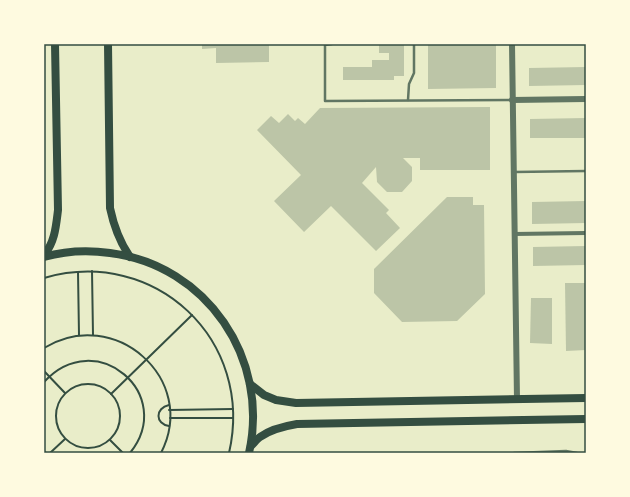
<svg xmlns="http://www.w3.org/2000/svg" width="630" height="497" font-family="'PT Sans',sans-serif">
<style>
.building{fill:#bcc5a7}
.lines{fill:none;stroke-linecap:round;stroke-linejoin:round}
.path{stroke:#344e41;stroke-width:2}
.service{stroke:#617663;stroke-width:2.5}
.minor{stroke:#617663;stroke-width:4}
.tertiary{stroke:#617663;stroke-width:6}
.primary{stroke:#344e41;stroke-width:8}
.neatline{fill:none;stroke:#344e41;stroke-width:1.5}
</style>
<rect width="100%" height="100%" fill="#e9edc9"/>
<!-- building -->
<g class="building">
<polygon points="202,44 269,44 269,62 216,63 216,48 202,49"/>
<polygon points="379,44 404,44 404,76 394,76 394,80 343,80 343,67 372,67 372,60 389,60 389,53 379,53"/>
<polygon points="428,44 461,44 461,45 496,45 496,88 428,89"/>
<polygon points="586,67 586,85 529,86 529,68"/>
<polygon points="490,107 490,170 420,170 420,158 403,158 412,167 412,181 402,192 387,192 377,182 376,167 362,183 389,210 386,213 400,228 376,251 331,206 304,232 274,201 301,175 257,130 271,116 279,123 288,114 295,121 298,118 305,124 320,108"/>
<polygon points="586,118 586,138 530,138 530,119"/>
<polygon points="447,197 473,197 473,205 484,205 485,294 457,321 402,322 374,293 374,269"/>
<polygon points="586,201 586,223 532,224 532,202"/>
<polygon points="586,246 586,265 533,266 533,247"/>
<polygon points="565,283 586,283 586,350 566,351"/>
<polygon points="531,298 552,298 552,344 530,343"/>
</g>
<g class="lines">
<!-- path -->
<g class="path">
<polyline points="92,271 93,335"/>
<polyline points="78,272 79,335"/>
<path d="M44,278C155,246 255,340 229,453"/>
<path d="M44,348C114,305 199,379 161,453"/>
<polyline points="44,371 65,393"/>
<path d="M44,382C96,325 177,395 130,453"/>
<circle cx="88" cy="416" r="32"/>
<polyline points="111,394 192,315"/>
<path d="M169,405C155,408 155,424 169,426"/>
<polyline points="169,410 233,409"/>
<polyline points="170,418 233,418"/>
<polyline points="110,440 123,453"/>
<polyline points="44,451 46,453"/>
<polyline points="50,453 65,439"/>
</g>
<!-- service -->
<g class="service">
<polyline points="332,44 325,45 325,101 512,100"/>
<polyline points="408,100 409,84 414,73 414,44"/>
<polyline points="514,172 586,171"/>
<polyline points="514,453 566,451 577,453"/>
</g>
<!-- minor -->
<polyline class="minor" points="514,234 586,233"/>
<!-- tertiary -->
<g class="tertiary">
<polyline points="512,44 517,399"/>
<polyline points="512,100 586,99"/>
</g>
<!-- primary -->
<g class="primary">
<path d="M108,44L110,208C114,227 119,241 130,257"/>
<path d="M44,255C55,242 56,226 58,210L55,44"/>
<path d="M44,257C65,251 89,250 110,253C207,265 270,359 249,453"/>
<polyline points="250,384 264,395 276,400 296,403 586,398"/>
<path d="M251,446C254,443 257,439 260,437C271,429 285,426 297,424L586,419"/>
</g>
</g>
<!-- border -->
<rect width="630" height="497" fill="none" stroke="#fefae0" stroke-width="90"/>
<rect x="45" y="45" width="540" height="407" class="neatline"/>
</svg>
